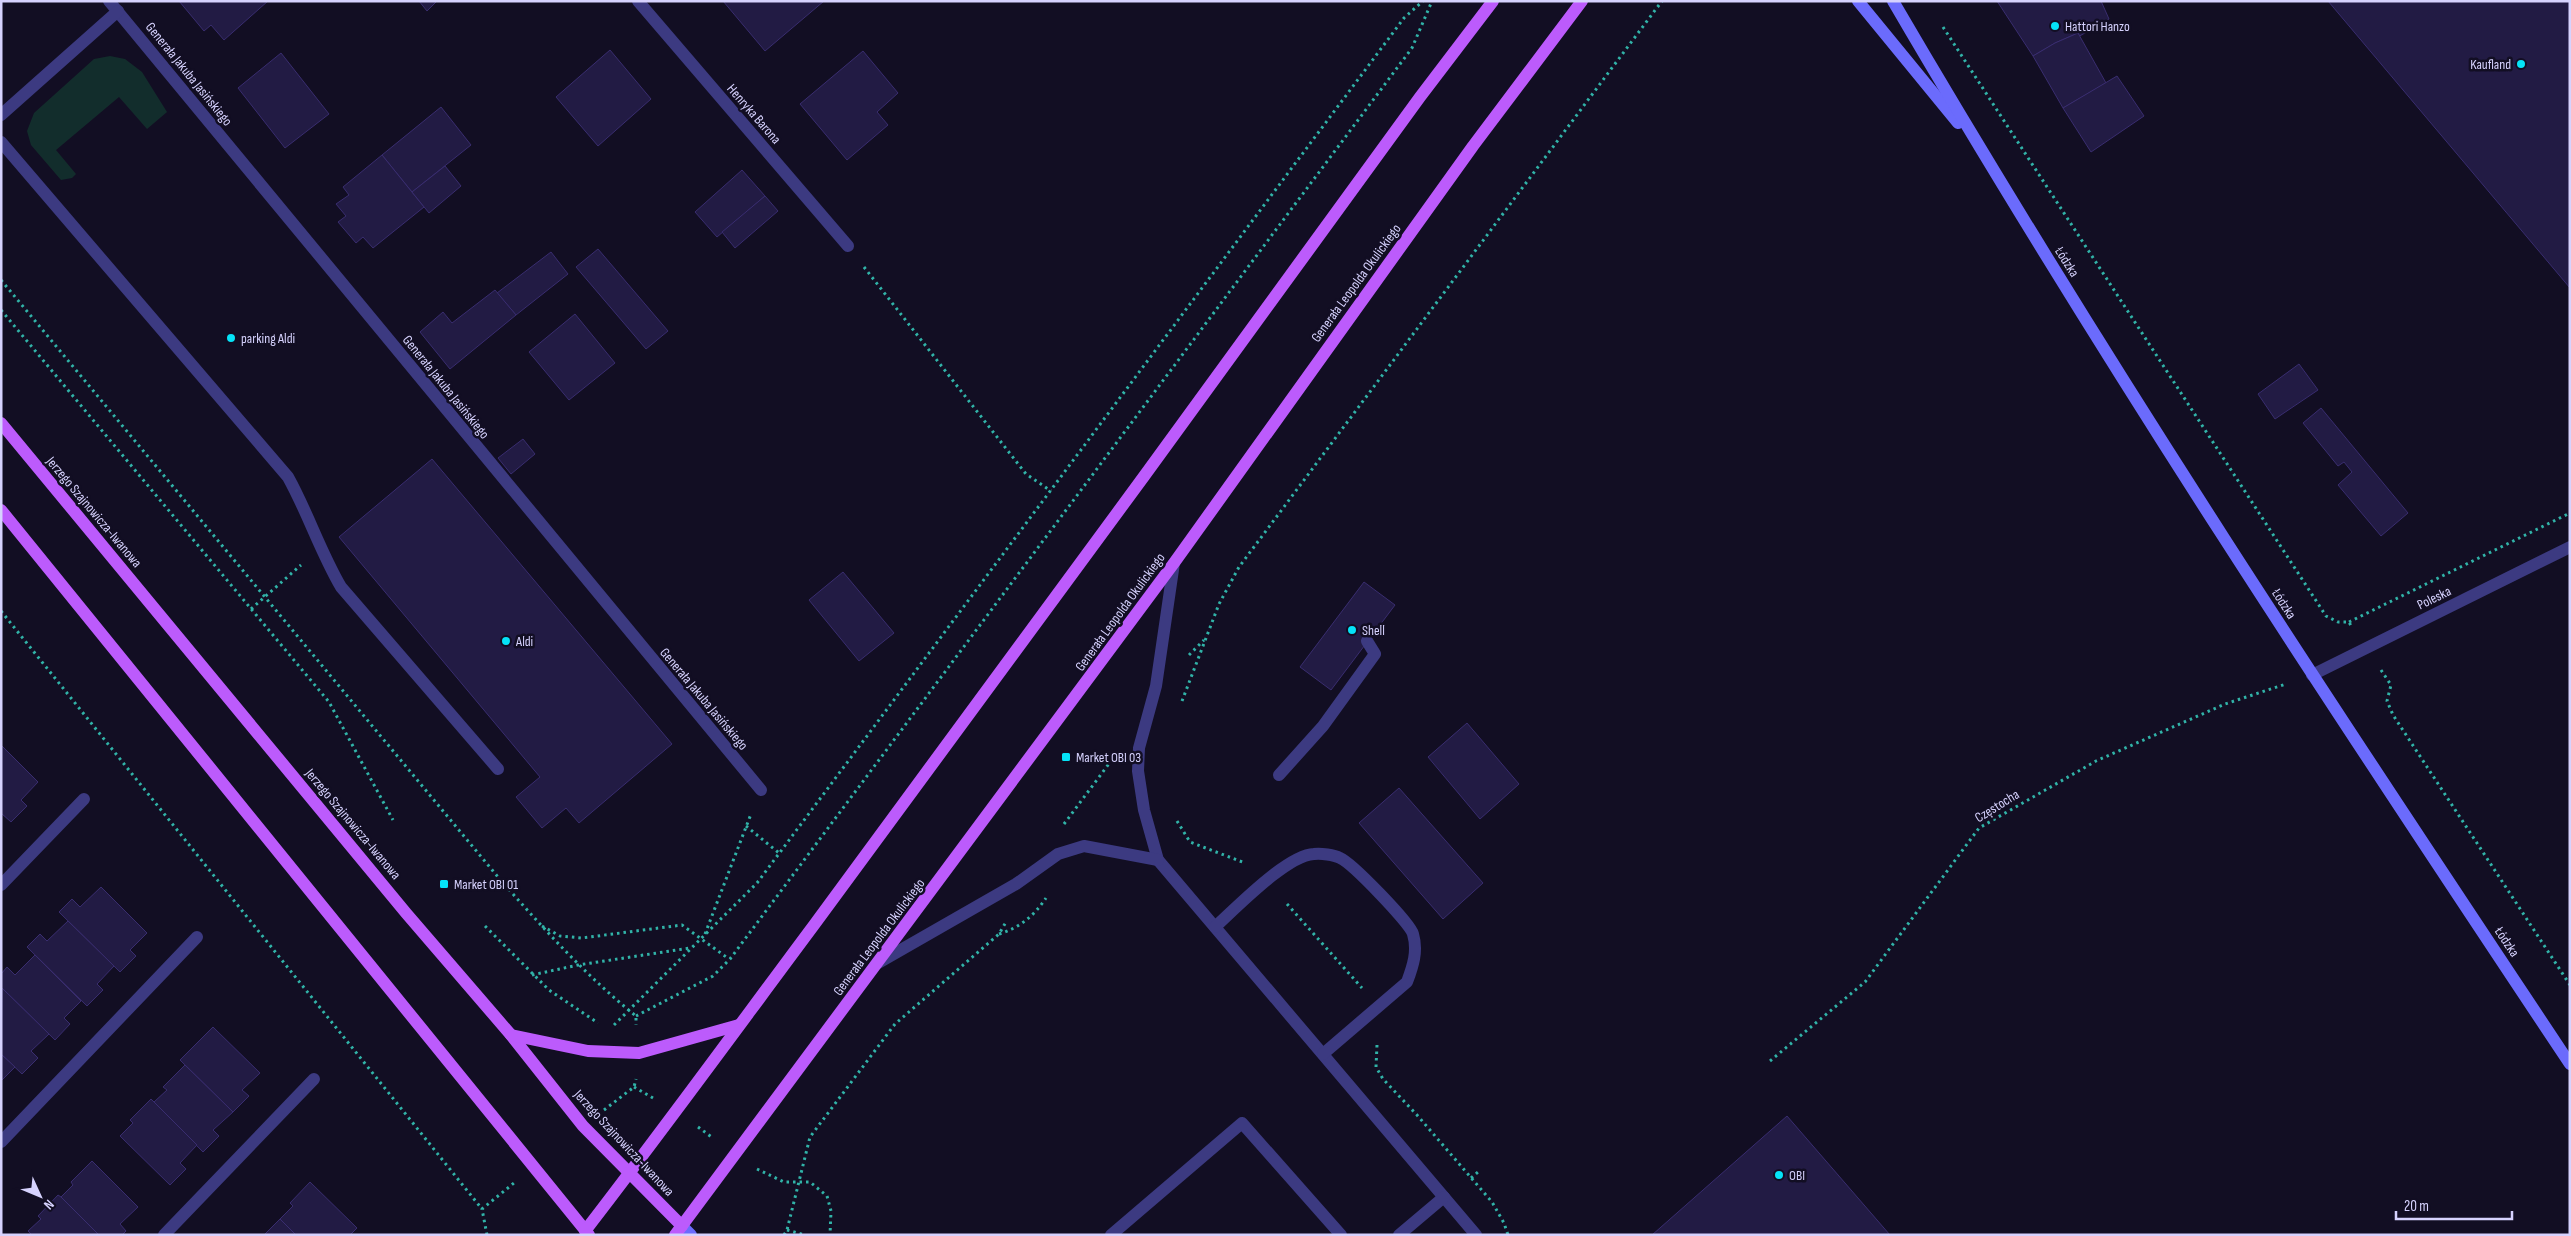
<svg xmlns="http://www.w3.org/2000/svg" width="2571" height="1236" font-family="'Sofia Sans Condensed',sans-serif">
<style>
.green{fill:#122d2c}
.building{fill:#221b44;stroke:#392d6f}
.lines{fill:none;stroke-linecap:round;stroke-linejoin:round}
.path{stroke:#31b3a8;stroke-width:3;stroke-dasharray:2.5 4;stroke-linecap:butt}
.lane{stroke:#3c3a81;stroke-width:12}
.street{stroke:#3c3a81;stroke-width:12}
.secondary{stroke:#6b6bfc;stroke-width:12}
.primary{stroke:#bc5bfc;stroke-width:12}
.poi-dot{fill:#05e3f7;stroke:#120e23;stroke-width:2}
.labels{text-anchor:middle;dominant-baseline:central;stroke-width:5;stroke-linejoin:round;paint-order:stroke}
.poi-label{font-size:14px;fill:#d6d2fe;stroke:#120e23;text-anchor:start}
.street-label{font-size:14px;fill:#d6d2fe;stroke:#120e23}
</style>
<rect width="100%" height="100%" fill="#120e23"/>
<!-- green -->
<polygon class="green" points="110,56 125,59 142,72 167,112 147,129 119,97 56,150 76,174 72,178 61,180 31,145 27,131 34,113 94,59"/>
<!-- building -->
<g class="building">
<polygon points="179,1 268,1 224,40 211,25 204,31"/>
<polygon points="419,1 437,1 427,11"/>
<polygon points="723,1 824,1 765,51"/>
<polygon points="1997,1 2101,1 2109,19 2078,37 2078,33 2055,43 2033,56"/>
<polygon points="2328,1 2570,1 2570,288"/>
<polygon points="2078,33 2106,83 2063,108 2033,56 2055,43"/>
<polygon points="610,50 651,99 598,146 556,97"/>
<polygon points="863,51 898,93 877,112 888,125 847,160 800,104"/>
<polygon points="281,53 329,114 285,148 238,88"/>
<polygon points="2117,76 2144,116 2091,152 2063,108"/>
<polygon points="441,107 471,145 412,192 382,155"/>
<polygon points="382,155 424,207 373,248 363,237 356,243 338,222 346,216 336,204 349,195 343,187"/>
<polygon points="445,166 461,186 429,213 412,192"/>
<polygon points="742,170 765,196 717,237 695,212"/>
<polygon points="765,196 778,211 735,248 722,232"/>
<polygon points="598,249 668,331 646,349 576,267"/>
<polygon points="551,252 568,274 516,315 497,293"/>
<polygon points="495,290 516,315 450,369 420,332 443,312 452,323"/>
<polygon points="575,314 615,363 569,400 529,352"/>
<polygon points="2299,364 2318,390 2275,419 2258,394"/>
<polygon points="2321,408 2408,513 2381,536 2338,485 2352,472 2344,462 2338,466 2303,423"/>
<polygon points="523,439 535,454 511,474 498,458"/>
<polygon points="432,459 672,744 579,823 566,808 542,828 516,797 540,777 339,537"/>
<polygon points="843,572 894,633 859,661 809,600"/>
<polygon points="1364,582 1395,605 1331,690 1300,667"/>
<polygon points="1467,723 1519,784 1480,819 1428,757"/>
<polygon points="1,745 38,782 21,800 27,806 11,822 1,813"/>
<polygon points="1399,788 1483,883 1443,919 1359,823"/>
<polygon points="101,887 147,933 130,950 136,956 120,972 59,912 72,899 80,907"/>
<polygon points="68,921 114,966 97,984 103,990 87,1006 27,947 40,934 47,941"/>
<polygon points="35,955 81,1001 64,1018 70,1024 55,1040 1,987 1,974 7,967 15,975"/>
<polygon points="2,988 49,1034 31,1051 38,1058 22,1074 1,1054"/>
<polygon points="213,1027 260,1073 242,1090 249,1096 233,1112 180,1060"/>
<polygon points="1,1054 15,1067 1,1081"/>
<polygon points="185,1065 233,1112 213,1130 219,1136 203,1152 154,1102 167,1090 163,1087"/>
<polygon points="151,1099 197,1145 180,1163 186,1169 170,1185 120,1136 133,1123 130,1120"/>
<polygon points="1787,1116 1890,1235 1652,1235"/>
<polygon points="92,1161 138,1207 120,1224 126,1231 122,1235 99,1235 61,1197 73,1185 71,1182"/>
<polygon points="310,1182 357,1228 350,1235 296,1235 280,1219 293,1206 290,1203"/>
<polygon points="58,1195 61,1197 99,1235 32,1235 28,1231 41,1219 38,1216"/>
<polygon points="280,1219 296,1235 264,1235"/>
</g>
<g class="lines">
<!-- path -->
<g class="path">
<polyline points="1943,27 2326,616 2338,622 2349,622 2351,626"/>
<polyline points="864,267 1026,474 1051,491"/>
<path d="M1,280L498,877C541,926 585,975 636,1016V1025"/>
<polyline points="1,310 329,702 393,820"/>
<polyline points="251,609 301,565"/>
<polyline points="1,611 482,1209"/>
<polyline points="2349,622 2570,513"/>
<polyline points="1189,655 1204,640"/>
<polyline points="2381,670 2391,685 2387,701 2393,715 2570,985"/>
<polyline points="1182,701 1219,604 1239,567 1662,1"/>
<polyline points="1177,821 1190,842 1245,863"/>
<polyline points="1064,824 1111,761"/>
<polyline points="746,826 779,853"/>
<polyline points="1287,904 1362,988"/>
<polyline points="485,926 549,990 598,1023"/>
<polyline points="542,926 560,936 582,938 682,925 729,959"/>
<polyline points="705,934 751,814"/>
<path d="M999,934C1019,928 1034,916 1046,898"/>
<polyline points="532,975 578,965 690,948"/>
<polyline points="636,1016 713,976 730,959 1412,48 1432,1"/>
<polyline points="614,1025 757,883 1404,18 1423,1"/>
<polyline points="1377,1045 1376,1067 1383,1079 1417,1115 1492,1202 1504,1223 1508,1235"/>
<polyline points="1770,1061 1865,982 1979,828 2096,761 2225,704 2286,684"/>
<polyline points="634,1087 653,1098"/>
<polyline points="604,1110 634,1087 636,1079"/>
<polyline points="698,1127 713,1138"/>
<polyline points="757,1169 784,1182 810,1182 827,1196 831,1211 830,1235"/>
<polyline points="1471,1178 1478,1172"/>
<polyline points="787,1230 805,1235"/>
<polyline points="487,1235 482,1209 514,1183"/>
<polyline points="784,1235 787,1230 810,1137 895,1024 999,934 1006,922"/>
</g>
<!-- lane -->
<g class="lane">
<path d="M1,142L288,477C308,513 320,551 341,587L498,769"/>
<polyline points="1174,563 1156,686 1139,748 1138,771 1144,810 1158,860 1476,1235"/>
<polyline points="1279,775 1323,726 1375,654 1367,641"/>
<path d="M1215,927C1236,908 1287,855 1314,854C1321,853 1334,855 1340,858C1352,863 1410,923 1413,934C1418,951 1413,966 1407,982L1323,1054"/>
<polyline points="878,963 1016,884 1058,854 1084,846 1158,860"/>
<polyline points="1111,1235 1242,1123 1341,1235"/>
<polyline points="1399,1235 1444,1197"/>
</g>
<!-- street -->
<g class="street">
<polyline points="109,1 761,790"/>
<polyline points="638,1 848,246"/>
<polyline points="1,115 118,11"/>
<polyline points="2312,675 2570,547"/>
<polyline points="1,885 84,799"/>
<polyline points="1,1142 197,937"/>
<polyline points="164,1235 314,1079"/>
</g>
<!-- secondary -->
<g class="secondary">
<polyline points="1858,1 1958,123"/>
<path d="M1893,1C2105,364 2337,714 2570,1064"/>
<polyline points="682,1226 691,1235"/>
</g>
<!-- primary -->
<g class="primary">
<polyline points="1,423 406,913 511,1035 583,1126 682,1226"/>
<polyline points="1,510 589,1235"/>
<polyline points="511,1035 588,1051 639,1053 739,1025"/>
<path d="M585,1231C663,1130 738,1027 814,925C1018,650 1219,374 1420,97L1493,1"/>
<polyline points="675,1235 1174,563 1473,146 1582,1"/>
</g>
</g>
<!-- markers -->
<g class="poi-dot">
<circle cx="2055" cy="26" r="5"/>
<circle cx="2521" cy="64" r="5"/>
<circle cx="231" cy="338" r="5"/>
<circle cx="1352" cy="630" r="5"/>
<circle cx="506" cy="641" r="5"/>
<rect x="1061" y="752" width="10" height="10" rx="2.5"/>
<rect x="439" y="879" width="10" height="10" rx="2.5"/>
<circle cx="1779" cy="1175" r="5"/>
</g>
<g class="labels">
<!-- poi labels -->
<g class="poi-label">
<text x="2065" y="26">Hattori Hanzo</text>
<text x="2511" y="64" text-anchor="end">Kaufland</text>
<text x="241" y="338">parking Aldi</text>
<text x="1362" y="630">Shell</text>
<text x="516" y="641">Aldi</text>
<text x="1076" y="757">Market OBI 03</text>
<text x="454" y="884">Market OBI 01</text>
<text x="1789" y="1175">OBI</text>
</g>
<!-- street labels -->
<g class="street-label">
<text transform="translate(189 74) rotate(51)">Generała Jakuba Jasińskiego</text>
<text transform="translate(754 114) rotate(49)">Henryka Barona</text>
<text transform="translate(2067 262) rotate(58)">Łódzka</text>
<text transform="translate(1356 283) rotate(-54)">Generała Leopolda Okulickiego</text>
<text transform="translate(446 387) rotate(51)">Generała Jakuba Jasińskiego</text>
<text transform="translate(94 512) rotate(50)">Jerzego Szajnowicza-Iwanowa</text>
<text transform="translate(2434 598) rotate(-26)">Poleska</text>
<text transform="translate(2284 604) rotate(57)">Łódzka</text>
<text transform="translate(1120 612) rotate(-54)">Generała Leopolda Okulickiego</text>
<text transform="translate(704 699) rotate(50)">Generała Jakuba Jasińskiego</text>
<text transform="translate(1997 806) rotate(-32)">Częstocha</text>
<text transform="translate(353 824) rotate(50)">Jerzego Szajnowicza-Iwanowa</text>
<text transform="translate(879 937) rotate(-53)">Generała Leopolda Okulickiego</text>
<text transform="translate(2507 942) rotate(56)">Łódzka</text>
<text transform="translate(624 1143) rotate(47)">Jerzego Szajnowicza-Iwanowa</text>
</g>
</g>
<!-- border -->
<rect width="2571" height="1236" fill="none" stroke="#d6d2fe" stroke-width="5"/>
<!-- north arrow -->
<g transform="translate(40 1196) rotate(134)" stroke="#120e23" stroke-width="4" paint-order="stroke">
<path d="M0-4L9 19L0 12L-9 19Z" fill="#d6d2fe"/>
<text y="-8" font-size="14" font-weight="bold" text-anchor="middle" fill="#d6d2fe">N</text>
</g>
<!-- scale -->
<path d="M2396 1211v8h116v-8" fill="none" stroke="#d6d2fe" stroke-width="2.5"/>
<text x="2404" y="1211" font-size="15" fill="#d6d2fe" stroke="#120e23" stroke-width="4" paint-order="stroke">20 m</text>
</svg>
